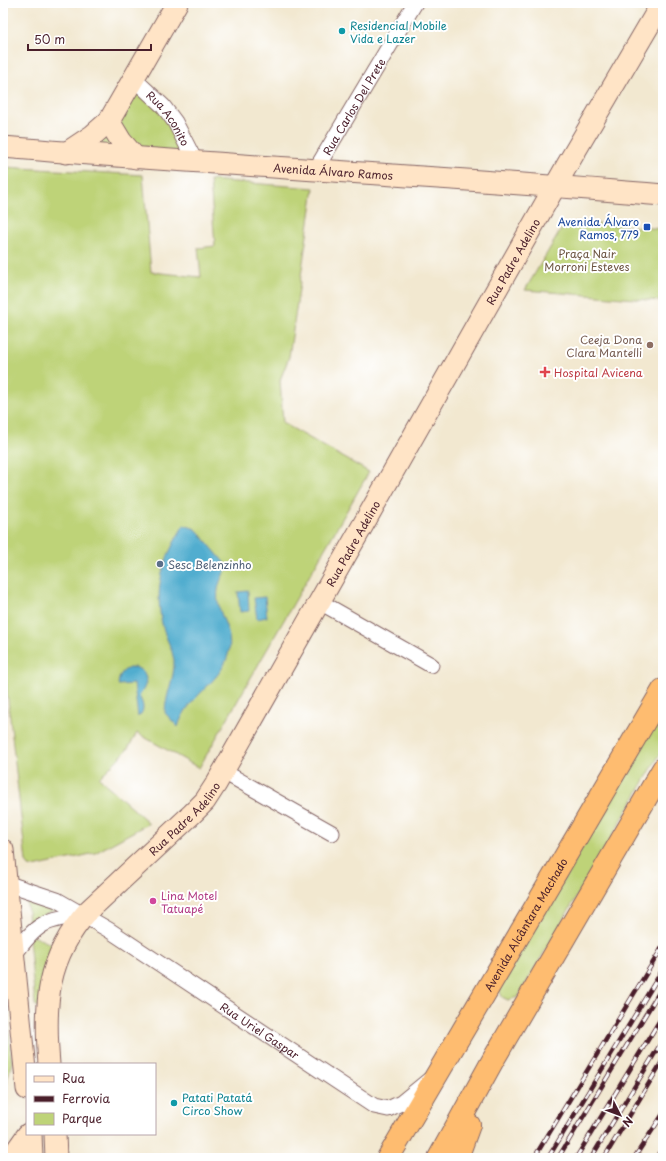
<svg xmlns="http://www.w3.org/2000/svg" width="666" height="1161" font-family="'Playpen Sans',sans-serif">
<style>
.green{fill:#bed378;stroke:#847952}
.water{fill:#51adcf;stroke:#4e667d}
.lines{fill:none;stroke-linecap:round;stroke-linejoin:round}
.street-casing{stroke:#856565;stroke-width:17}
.secondary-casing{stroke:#856565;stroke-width:23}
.highway-casing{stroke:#856565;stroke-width:24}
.street{stroke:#fff;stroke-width:15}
.secondary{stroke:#ffe4c6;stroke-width:21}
.highway{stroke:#febc70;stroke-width:22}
.rail-casing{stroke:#4a1f2b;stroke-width:4.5}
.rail{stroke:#fff;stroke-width:3;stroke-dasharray:9;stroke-linecap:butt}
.culture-dot{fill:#0f9aa8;stroke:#fff;stroke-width:1.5}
.transit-dot{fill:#1a4fb4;stroke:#fff;stroke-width:1.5}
.education-dot{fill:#8d6e63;stroke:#fff;stroke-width:1.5}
.health-dot{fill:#e0444e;stroke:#fff;stroke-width:1.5}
.service-dot{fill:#5c6f8a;stroke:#fff;stroke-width:1.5}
.hotel-dot{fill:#d1479c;stroke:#fff;stroke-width:1.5}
.labels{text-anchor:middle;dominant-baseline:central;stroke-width:4;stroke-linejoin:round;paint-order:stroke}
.culture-label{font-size:11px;fill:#0d838f;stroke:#fff;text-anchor:start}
.street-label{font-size:11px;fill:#4a1f2b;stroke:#fff}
.transit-label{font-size:11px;fill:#164399;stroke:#fff;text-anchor:end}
.park-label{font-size:11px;fill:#6d5542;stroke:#fff}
.education-label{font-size:11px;fill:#785e54;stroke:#fff;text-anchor:end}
.health-label{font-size:11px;fill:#be3a42;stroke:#fff;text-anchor:start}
.service-label{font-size:11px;fill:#4e5e75;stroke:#fff;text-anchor:start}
.hotel-label{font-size:11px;fill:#b23c85;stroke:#fff;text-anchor:start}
</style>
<rect width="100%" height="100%" fill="#fff"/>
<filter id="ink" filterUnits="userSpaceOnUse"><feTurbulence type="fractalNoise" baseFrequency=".025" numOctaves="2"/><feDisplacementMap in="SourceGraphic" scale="8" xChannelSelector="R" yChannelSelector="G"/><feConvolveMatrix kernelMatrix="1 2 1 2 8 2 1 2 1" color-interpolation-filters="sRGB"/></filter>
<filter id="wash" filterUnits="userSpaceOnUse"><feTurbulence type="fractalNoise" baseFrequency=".012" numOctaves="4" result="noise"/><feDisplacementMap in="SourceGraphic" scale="16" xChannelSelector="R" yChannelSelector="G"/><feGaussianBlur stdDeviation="0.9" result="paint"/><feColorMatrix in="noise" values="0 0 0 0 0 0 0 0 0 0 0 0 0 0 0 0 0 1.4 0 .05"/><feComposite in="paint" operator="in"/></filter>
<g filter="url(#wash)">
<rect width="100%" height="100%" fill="#f2e8d0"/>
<!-- green -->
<g class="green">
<polygon points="132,82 161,107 191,160 93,153"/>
<polygon points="3,167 143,175 151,272 201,277 198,248 215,246 210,180 314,188 289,357 280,380 283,423 369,472 199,768 137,733 127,750 99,778 149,823 95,853 34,867 29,866 26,862 3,655"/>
<polygon points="575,222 663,229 663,297 660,301 525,290 562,228"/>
<polygon points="663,709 663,749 518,997 508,1000 502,997 499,989"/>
<polygon points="26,897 61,908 29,921"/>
<polygon points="33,936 53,945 38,1007 35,1005 29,938"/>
<polygon points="3,979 12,1062 3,1094"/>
</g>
<!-- water -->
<g class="water">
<path d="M184,525L196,529L228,567C200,606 238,623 228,655C220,684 187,696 178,727L165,713C165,695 175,679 174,660C172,648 166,639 163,628C153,587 163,559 184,525Z"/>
<polygon points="248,591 249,611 240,612 238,592"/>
<polygon points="265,597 267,617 257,619 254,598"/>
<path d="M135,667C150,673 148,685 139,696C143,704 146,710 138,717L134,684L118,685C119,674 123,668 135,667Z"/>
</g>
</g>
<g filter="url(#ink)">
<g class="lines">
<defs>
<g id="street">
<path id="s1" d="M133,78L163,106L175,122L196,163"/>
<path id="s2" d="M316,169L415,3"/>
<polyline points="320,602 431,665"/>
<polyline points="224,772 332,833"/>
<path id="s3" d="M6,883L57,900L109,930L374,1106L388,1109L401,1103L429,1080"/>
<path d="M14,955C37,923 45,919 84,915"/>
</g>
<g id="secondary">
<polyline points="109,121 121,141 136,158"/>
<path id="s4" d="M3,147C223,166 443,176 663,195"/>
<polyline points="66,153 93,135 109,121 177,3"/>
<polyline points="3,850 27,1089"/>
<path id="s5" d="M49,1064C44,1004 46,958 88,911L192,814L205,801L216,784L570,160L662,3"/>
<polyline points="31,1134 32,1158"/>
<polyline points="55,1134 56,1158"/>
<polyline points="11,1158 28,1134"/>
</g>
<g id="highway">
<path id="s6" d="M388,1158L663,690"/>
<polyline points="439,1158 493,1060 663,769"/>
<polyline points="457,1158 469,1125"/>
</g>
</defs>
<!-- street casing -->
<use href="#street" class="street-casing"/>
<!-- secondary casing -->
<use href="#secondary" class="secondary-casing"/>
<!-- highway casing -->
<use href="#highway" class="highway-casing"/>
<!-- street -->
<use href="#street" class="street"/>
<!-- secondary -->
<use href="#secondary" class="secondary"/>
<!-- highway -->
<use href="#highway" class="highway"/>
<defs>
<g id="rail">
<polyline points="534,1158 663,946"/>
<polyline points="548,1158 663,969"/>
<polyline points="558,1158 663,986"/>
<polyline points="576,1158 663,1015"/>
<polyline points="591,1158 663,1040"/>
<polyline points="604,1158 663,1060"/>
<polyline points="634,1158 663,1114"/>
<polyline points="656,1158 663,1147"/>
</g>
</defs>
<!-- rail casing -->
<use href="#rail" class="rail-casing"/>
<!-- rail -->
<use href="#rail" class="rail"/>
</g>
</g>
<!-- markers -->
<g class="culture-dot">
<circle cx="342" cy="31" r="4"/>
<circle cx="174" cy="1103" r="4"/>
</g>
<rect class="transit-dot" x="643" y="223" width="8" height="8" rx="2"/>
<circle class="education-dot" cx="650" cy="345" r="4"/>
<path class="health-dot" d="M543 366h4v4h4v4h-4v4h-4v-4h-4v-4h4z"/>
<circle class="service-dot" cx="160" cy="564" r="4"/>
<circle class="hotel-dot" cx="153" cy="901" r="4"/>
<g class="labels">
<!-- culture labels -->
<g class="culture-label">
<text x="350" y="25">Residencial Mobile<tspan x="350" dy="13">Vida e Lazer</tspan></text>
<text x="182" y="1097">Patati Patatá<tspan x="182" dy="13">Circo Show</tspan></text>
</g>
<!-- street labels -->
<g class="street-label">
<text stroke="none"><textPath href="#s2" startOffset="73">Rua Carlos Del Prete</textPath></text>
<text stroke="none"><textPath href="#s1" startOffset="54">Rua Aconito</textPath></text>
<text stroke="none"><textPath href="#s4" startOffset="331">Avenida Álvaro Ramos</textPath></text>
<text stroke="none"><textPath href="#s5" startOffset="945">Rua Padre Adelino</textPath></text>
<text stroke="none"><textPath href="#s5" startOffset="621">Rua Padre Adelino</textPath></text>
<text stroke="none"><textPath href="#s5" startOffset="297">Rua Padre Adelino</textPath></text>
<text stroke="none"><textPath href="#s6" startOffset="271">Avenida Alcântara Machado</textPath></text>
<text stroke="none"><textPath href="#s3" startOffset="295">Rua Uriel Gaspar</textPath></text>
</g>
<!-- transit labels -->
<g class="transit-label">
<text x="639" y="221">Avenida Álvaro<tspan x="639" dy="13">Ramos, 779</tspan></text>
</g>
<!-- park labels -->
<g class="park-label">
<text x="587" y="253">Praça Nair<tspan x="587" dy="13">Morroni Esteves</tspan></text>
</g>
<!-- education labels -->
<g class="education-label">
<text x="642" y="339">Ceeja Dona<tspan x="642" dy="13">Clara Mantelli</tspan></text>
</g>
<!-- health labels -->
<g class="health-label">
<text x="554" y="372">Hospital Avicena</text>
</g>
<!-- service labels -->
<g class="service-label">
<text x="168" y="564">Sesc Belenzinho</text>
</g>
<!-- hotel labels -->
<g class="hotel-label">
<text x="161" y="895">Lina Motel<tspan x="161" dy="13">Tatuapé</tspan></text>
</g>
</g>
<!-- margin -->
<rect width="666" height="1161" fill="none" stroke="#fff" stroke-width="16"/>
<!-- legend -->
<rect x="26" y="1063" width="130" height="72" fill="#ffffff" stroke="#b7a5aa"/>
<rect x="34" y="1076" width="20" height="6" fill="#ffe4c6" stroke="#b7a5aa"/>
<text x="62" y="1083" font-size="12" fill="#4a1f2b">Rua</text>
<rect x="34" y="1096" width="20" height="6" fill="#4a1f2b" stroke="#b7a5aa"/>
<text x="62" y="1103" font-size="12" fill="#4a1f2b">Ferrovia</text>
<rect x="34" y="1113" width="20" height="12" fill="#bed378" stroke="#b7a5aa"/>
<text x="62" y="1123" font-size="12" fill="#4a1f2b">Parque</text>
<!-- north arrow -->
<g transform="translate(620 1115) rotate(132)" stroke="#ffffff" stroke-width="3" paint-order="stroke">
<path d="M0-3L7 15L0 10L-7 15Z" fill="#4a1f2b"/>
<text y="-6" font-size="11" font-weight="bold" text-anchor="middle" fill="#4a1f2b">N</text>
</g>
<!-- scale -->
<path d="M28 44v6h123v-6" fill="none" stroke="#4a1f2b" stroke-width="2"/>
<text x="34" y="44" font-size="12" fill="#4a1f2b" stroke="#ffffff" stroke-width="3" paint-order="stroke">50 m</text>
</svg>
